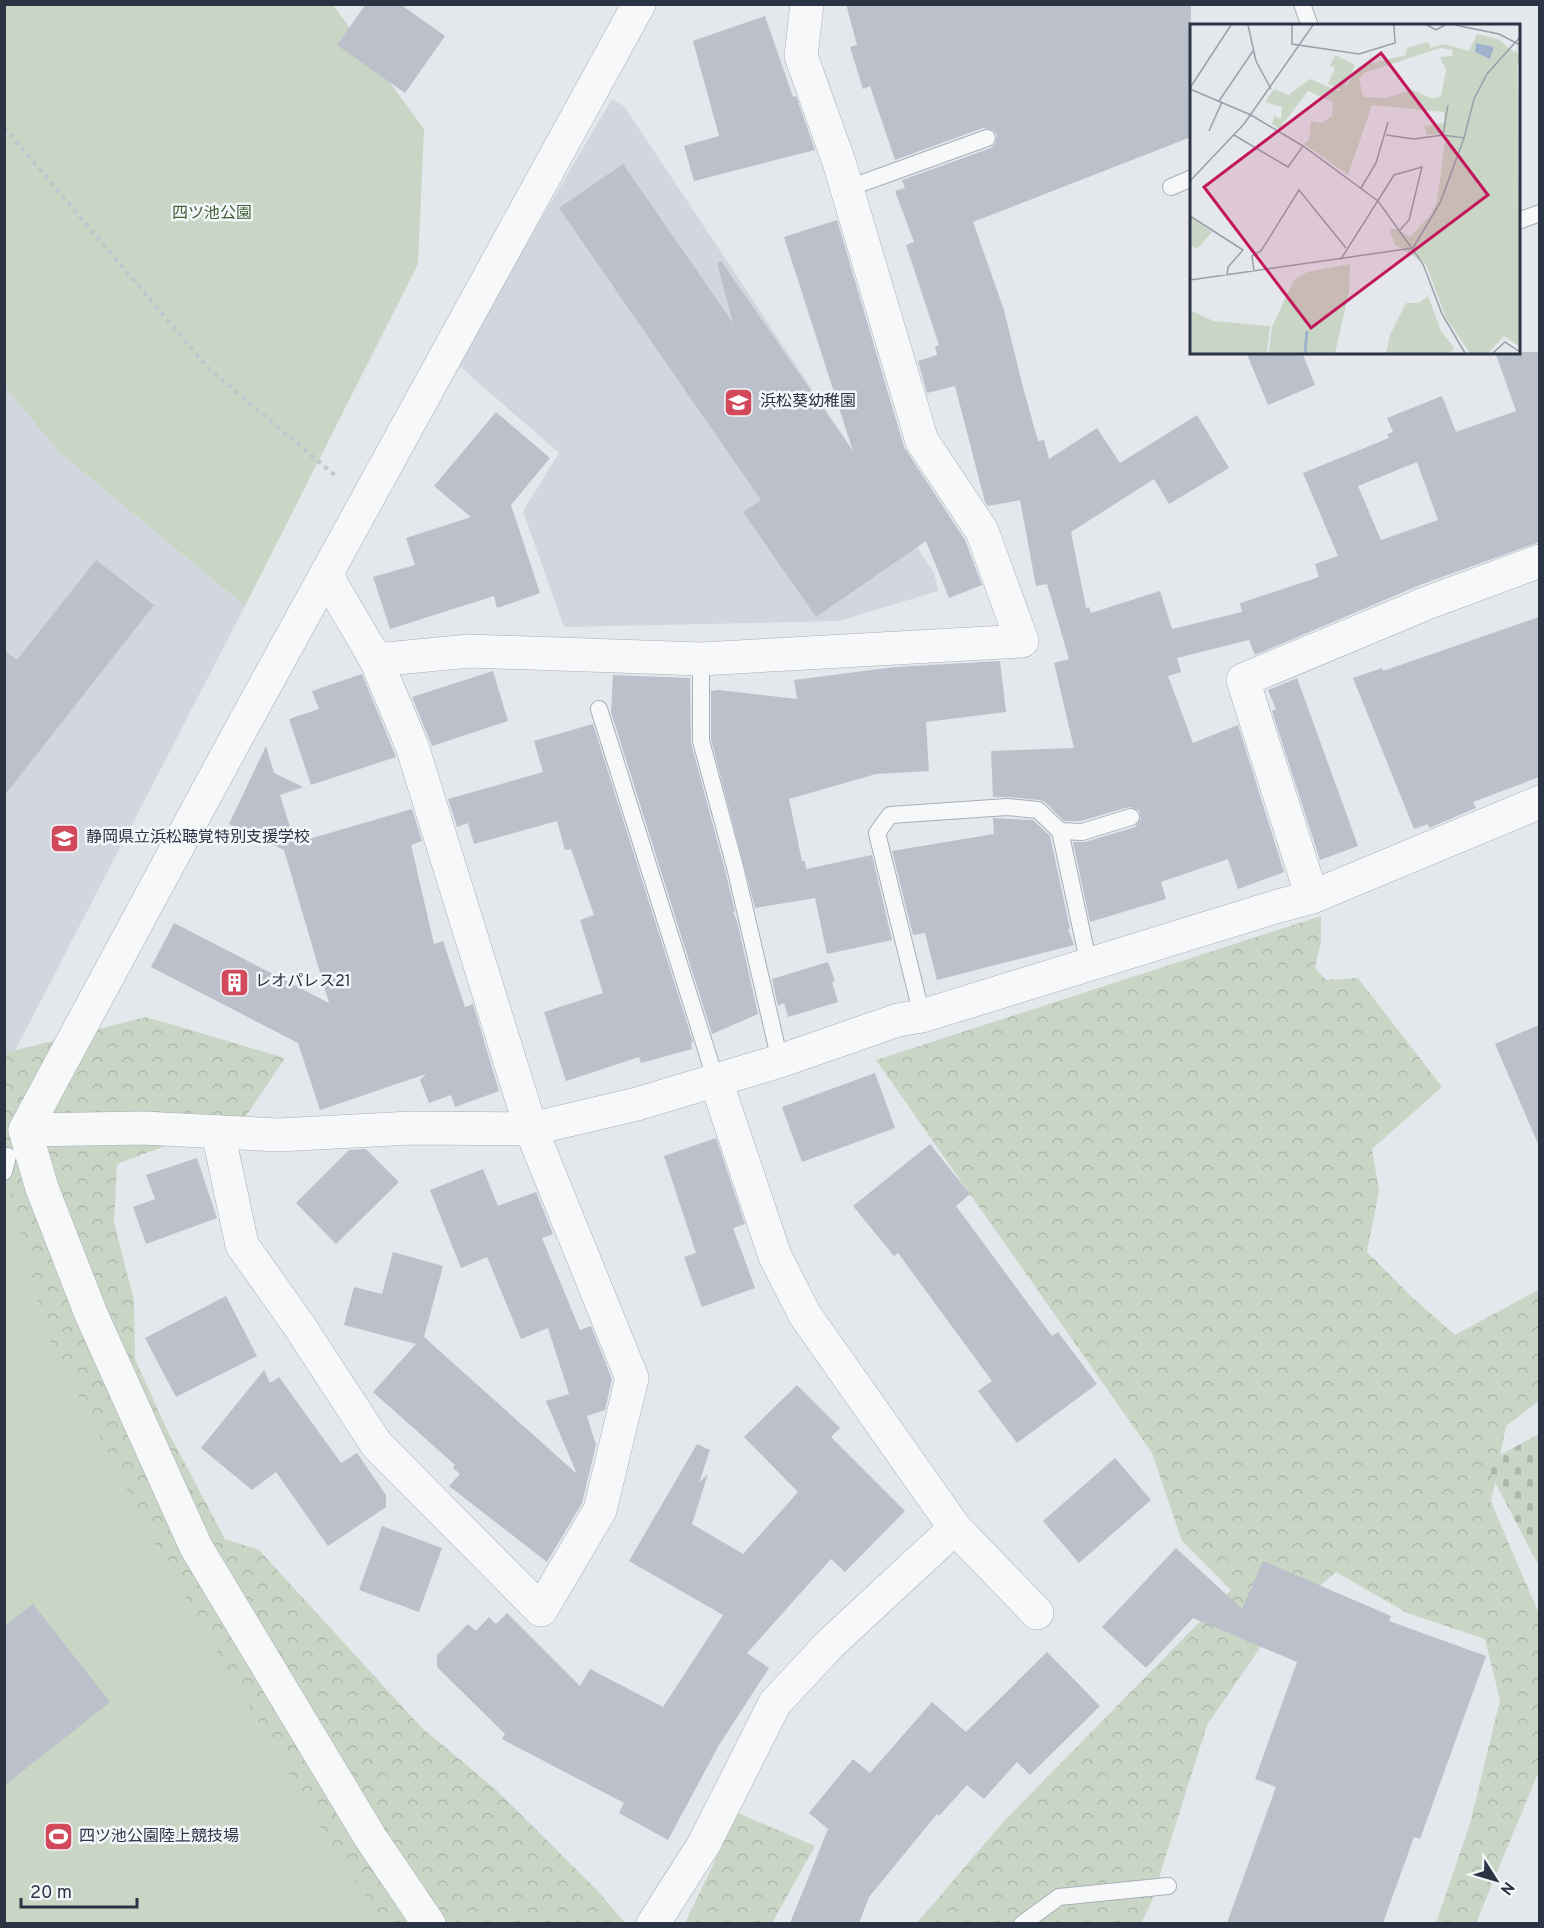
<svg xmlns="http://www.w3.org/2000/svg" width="1544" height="1928" font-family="Overpass,'Noto Sans JP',sans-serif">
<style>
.built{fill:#d2d6de}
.forest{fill:url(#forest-crowns)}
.cemetery{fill:url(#cemetery-stones)}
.park{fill:#c9d6c5}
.building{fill:#bbc0ca;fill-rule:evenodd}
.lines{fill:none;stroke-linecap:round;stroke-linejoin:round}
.service-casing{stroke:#a9aeb7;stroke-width:18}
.minor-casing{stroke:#a9aeb7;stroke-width:34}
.tertiary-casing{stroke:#a9aeb7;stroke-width:34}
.path{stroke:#c2c5cb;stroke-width:4;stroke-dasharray:4.5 4.5;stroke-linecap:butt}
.service{stroke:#f7f8fa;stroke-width:16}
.minor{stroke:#f7f8fa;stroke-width:33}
.tertiary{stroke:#f7f8fa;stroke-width:33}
.labels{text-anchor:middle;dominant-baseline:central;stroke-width:5;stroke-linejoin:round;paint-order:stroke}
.park-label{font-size:16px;fill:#3f6138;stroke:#f4f6f9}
.poi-label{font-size:16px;fill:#2b3445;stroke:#f4f6f9;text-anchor:start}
.inset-river{fill:none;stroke:#9fb4cc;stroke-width:3}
.inset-road{fill:none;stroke:#9a9fa9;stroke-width:1.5}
.view{fill:#c2185b;fill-opacity:0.15;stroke:#c2185b;stroke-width:3}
.inset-edge{fill:none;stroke:#2b3445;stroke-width:3}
</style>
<defs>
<pattern id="forest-crowns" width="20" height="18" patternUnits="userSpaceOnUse" patternTransform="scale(1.5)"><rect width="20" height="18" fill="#c9d6c5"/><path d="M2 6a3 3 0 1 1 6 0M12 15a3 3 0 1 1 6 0" fill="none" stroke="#adb8ab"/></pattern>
<pattern id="cemetery-stones" width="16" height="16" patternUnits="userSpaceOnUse" patternTransform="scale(1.5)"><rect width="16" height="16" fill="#c9d6c5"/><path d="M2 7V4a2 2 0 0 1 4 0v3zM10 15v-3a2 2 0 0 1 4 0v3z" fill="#adb8ab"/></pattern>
</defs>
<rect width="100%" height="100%" fill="#e4e7ec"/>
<!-- built -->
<g class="built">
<polygon points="612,99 624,106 934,573 938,591 839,621 564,627 523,511 559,453 456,363"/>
<polygon points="5,387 59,452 245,606 5,1070"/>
</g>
<!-- forest -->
<g class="forest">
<polygon points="1321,916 1321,941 1315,968 1326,980 1358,978 1442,1087 1372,1149 1379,1191 1367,1252 1413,1298 1455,1335 1540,1289 1539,1401 1506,1426 1491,1502 1539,1614 1539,1771 1476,1923 1436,1923 1470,1824 1500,1700 1485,1639 1407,1613 1336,1572 1277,1623 1207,1725 1151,1903 1141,1923 917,1923 1004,1821 1231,1590 1182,1541 1152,1453 876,1060"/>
<polygon points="146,1017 285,1058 246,1116 117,1164 114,1223 134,1300 135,1359 167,1430 225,1539 259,1550 421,1727 495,1789 597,1890 625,1923 260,1923 5,1590 5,1053"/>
<polygon points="738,1813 815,1846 772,1923 685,1923"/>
</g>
<!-- cemetery -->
<polygon class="cemetery" points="1539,1434 1539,1566 1485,1463"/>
<!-- park -->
<g class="park">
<polygon points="4,5 333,5 424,129 418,264 245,606 59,452 5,387"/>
<polygon points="4,1179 7,1180 47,1335 165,1563 344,1867 386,1923 5,1923"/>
</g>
<!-- building -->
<g class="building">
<polygon points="366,4 400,4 445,36 405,93 337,45"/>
<path d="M846,4H1191V137L973,222L1004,310L1023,387L1038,441L1044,440L1049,459L1097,428L1120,463L1197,415L1229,468L1169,504L1154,479L1071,532L1086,608L1089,607L1091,613L1160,591L1172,629L1242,612L1240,603L1319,577L1315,564L1338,556L1303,473L1389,438L1387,434L1393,432L1387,418L1442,396L1456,432L1516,411L1495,352H1539V542L1420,585L1255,655L1249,640L1177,658L1181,672L1168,676L1193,743L1238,725L1284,872L1238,889L1228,859L1161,882L1166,899L1090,922L1073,842H1085L1135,827L1141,819L1139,810L1129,807L1081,821H1064L1045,802L1040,800L1008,797H993L991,751L1074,748L1054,663L1069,659L1047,584L1036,586L1020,500L988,506L985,502L955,386L927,393L918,361L937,355L935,346L939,345L906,245L914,242L895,191L905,188L902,180L991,148L995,144L997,135L993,130L983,128L895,160L870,86L863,89L850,47L857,45ZM1417,462L1438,520L1381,540L1358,486Z"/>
<polygon points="765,16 793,97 796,96 815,150 694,181 684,146 719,136 693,41"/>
<polygon points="623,164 733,323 717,263 721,261 853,451 784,237 837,220 904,447 965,540 982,585 949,598 926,541 816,617 743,512 761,500 559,208"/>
<polygon points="1246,352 1302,352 1315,385 1268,405"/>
<polygon points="496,412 550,458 511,505 540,593 497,608 494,596 390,629 373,577 415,565 406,538 471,517 434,486"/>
<polygon points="96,560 154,605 4,796 4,650 17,660"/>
<polygon points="1539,617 1539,777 1473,802 1476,808 1429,828 1428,824 1414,829 1353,678 1382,668 1383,671"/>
<polygon points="1000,661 1006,712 926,722 929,771 876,774 789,799 802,861 805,861 806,869 872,855 892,940 827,954 815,898 755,908 711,740 711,691 719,690 797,699 794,680 895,667"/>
<polygon points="493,671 508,721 432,746 412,697"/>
<polygon points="362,674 396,757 311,785 289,719 319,709 312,691"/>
<polygon points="613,675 690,678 691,743 725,870 735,912 733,912 737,921 758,1014 712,1034 611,712"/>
<polygon points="1297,678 1358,846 1320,860 1272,711 1276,709 1268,690"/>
<polygon points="593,724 693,1042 691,1043 692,1049 641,1063 639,1057 566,1081 544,1012 603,993 580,920 594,915 571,849 565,850 557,821 474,844 468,823 457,827 448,799 543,772 534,741"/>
<polygon points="266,746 274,773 303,787 280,795 295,843 412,809 422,841 411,845 434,944 443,941 465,1007 473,1004 499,1091 455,1107 451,1095 429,1103 420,1080 426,1074 320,1110 298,1043 151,967 174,923 329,1003 284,850 229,824"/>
<polygon points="993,818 1033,820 1050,836 1070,929 1068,929 1074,945 937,980 925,933 913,935 892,851 994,834"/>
<polygon points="828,962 835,981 832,982 838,1002 788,1017 784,1003 778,1006 772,979"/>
<polygon points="1539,1025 1539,1146 1495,1044"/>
<polygon points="875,1073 895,1128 802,1162 782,1107"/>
<polygon points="716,1138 745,1224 733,1228 755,1288 702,1307 684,1257 696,1253 664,1156"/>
<polygon points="930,1144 970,1194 956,1206 1052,1336 1058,1332 1097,1384 1017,1443 978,1391 992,1381 898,1253 894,1256 853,1206"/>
<polygon points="366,1149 399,1182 336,1244 296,1203 349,1150"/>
<polygon points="197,1158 217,1218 146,1244 133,1207 155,1199 146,1175"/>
<polygon points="483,1169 498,1206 536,1192 553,1234 542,1238 580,1330 591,1326 612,1379 605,1410 587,1416 596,1445 582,1503 547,1562 449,1486 460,1474 453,1468 455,1465 373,1392 416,1344 344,1325 354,1287 382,1294 393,1252 443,1266 424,1337 577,1474 546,1401 569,1394 548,1328 521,1339 487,1257 461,1268 430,1190"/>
<polygon points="226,1296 257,1356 176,1397 145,1338"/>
<polygon points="264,1370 270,1383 279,1377 341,1463 357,1453 386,1495 386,1507 328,1546 276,1472 252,1490 201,1448"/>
<polygon points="797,1385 840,1428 831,1437 905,1511 845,1572 831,1559 747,1653 769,1668 719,1745 668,1840 619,1813 624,1803 502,1739 505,1734 437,1667 437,1655 468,1624 476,1631 489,1617 496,1624 507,1613 580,1686 590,1669 663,1707 723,1615 629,1561 697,1444 710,1450 699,1483 708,1474 692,1524 743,1554 798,1492 744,1437"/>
<polygon points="1115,1458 1151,1500 1079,1563 1043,1521"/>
<polygon points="382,1526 442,1548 419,1612 359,1590"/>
<polygon points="1176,1548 1242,1609 1263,1561 1391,1616 1389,1621 1486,1656 1420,1839 1414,1837 1383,1923 1227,1923 1276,1787 1255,1779 1297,1662 1193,1618 1146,1668 1102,1627"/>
<polygon points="33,1604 110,1702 4,1786 4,1626"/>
<polygon points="1047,1652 1100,1706 1030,1775 1017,1762 984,1799 967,1785 939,1816 937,1814 869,1897 859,1923 790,1923 828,1829 809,1813 853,1759 870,1773 932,1702 966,1732"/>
</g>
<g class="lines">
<defs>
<g id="service">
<polyline points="1302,4 1310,26"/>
<polyline points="1171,187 1192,178"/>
<polyline points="846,189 987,138"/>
<polyline points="1518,221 1540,213"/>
<polyline points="701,659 701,741 735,867 780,1061"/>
<polyline points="599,709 716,1081"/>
<polyline points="1060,831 1089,965"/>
<polyline points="922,1016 877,833 890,815 1007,807 1038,810 1060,831 1082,832 1131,817"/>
<polyline points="4,1172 8,1156"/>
<polyline points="1022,1924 1059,1897 1168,1886"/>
</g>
<g id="minor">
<polyline points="376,660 469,651 701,659 1022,641 982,531 922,441 839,162 801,56 807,4"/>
<polyline points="1312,897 1243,680 1427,603 1540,561"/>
<polyline points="716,1081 775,1256 805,1315 955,1528 1037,1613"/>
<polyline points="25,1130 143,1128 279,1135 411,1128 531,1129 637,1104 780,1061 898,1020 922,1016 1275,907 1312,897 1540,802"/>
<polyline points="218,1132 242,1245 298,1324 377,1445 541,1610 600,1510 632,1378 531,1129 412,746 376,660 332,585 327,572"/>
<polyline points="653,1924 704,1844 775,1703 830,1644 955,1528"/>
</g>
<polyline id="tertiary" points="429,1924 370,1837 196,1547 91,1314 42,1188 25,1130 234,742 639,4"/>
</defs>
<!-- service casing -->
<use href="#service" class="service-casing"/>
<!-- minor casing -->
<use href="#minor" class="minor-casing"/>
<!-- tertiary casing -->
<use href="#tertiary" class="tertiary-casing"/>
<!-- path -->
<polyline class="path" points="4,127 209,369 338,478"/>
<!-- service -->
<use href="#service" class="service"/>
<!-- minor -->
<use href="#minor" class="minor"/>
<!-- tertiary -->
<use href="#tertiary" class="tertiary"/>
</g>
<!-- icons -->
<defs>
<symbol id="school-square" viewBox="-11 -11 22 22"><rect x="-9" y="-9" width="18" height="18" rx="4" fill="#d1495b" stroke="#f4f6f9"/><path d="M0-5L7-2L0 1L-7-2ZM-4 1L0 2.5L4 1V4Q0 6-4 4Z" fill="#fff"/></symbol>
<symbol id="building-square" viewBox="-11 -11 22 22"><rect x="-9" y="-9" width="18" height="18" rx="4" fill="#d1495b" stroke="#f4f6f9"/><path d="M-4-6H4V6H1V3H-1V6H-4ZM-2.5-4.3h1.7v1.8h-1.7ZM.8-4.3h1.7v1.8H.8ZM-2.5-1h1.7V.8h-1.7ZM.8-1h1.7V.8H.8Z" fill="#fff"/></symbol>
<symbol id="stadium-square" viewBox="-11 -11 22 22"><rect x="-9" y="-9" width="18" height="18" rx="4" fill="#d1495b" stroke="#f4f6f9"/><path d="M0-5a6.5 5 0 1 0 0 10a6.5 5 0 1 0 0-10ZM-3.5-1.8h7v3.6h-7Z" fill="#fff"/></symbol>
</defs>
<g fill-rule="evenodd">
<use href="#school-square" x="722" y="386" width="33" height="33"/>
<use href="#school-square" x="48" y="822" width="33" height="33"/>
<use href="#building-square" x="218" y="966" width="33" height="33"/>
<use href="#stadium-square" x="42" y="1820" width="33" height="33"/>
</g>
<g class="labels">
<!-- park labels -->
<g class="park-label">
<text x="212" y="214">四ツ池公園</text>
</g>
<!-- poi labels -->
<g class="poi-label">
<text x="760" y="402">浜松葵幼稚園</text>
<text x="86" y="838">静岡県立浜松聴覚特別支援学校</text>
<text x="255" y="982">レオパレス21</text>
<text x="79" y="1837">四ツ池公園陸上競技場</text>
</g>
</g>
<!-- overview -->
<g transform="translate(1190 24)">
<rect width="330" height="330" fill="#e4e7ec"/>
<path d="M0,286L23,297L80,302L77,329H0Z" fill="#c9d6c5"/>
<path d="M287,10L308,15L330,33L246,266L238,241L205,221L199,205H207L220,213L241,190L247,177L256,110L237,111L234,102L254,99V88L182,81L158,151L114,120L119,116L121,97L132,99L142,92L143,78L118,67L89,105L82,100L84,92L91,95L92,83L75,78L84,65L99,71L120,55L148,67L156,63L168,43L216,31L217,24L238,18L241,24L253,20L279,27ZM250,24L263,26L262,32L250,33L256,46L251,72L243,75L222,66L196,74L173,73L169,55L174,49Z" fill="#c9d6c5" fill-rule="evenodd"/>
<path d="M145,31L165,41L153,67L138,60L145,44L140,42Z" fill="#c9d6c5"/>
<path d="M327,26L330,323L314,312L298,329H280L256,294L229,222L241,208L269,144L287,77L300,52ZM0,193L22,208L7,225L0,220ZM160,240L159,268L145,329H79L82,303L104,256L117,248ZM238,272L251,307L264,324L259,329H196L200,311L216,279H229Z" fill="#c9d6c5"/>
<path d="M286,19L304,23L300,35L285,28Z" fill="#9fb4cc"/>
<path class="inset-river" d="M115,329L117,307"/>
<path class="inset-road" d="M58,1L66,37L81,65M102,1V20L169,30L205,19L204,1M237,1L246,6L255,1M265,1L309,10L330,21M0,64L41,1M0,65L61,91L113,122L188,177L233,240L252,290L275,329M29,77L63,27M19,107L32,78M44,111L98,143L113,122M196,111L224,115L253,111L274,114M253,111L258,81M0,157L54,100L123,1M171,164L186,139L198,98M0,192L53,226L38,243L37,251M151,235L204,151L232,143L219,196L210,206M64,247L62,232L71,227L109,166L156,224M0,256L223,224L250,179L274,114L284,75L297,50L330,13M303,329L315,318L330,328"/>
<path class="view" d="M191,29L298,171L121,304L14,163Z"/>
<rect width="330" height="330" class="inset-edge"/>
</g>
<!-- border -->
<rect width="1544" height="1928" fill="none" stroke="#2b3445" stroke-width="12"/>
<!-- north arrow -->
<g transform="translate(1496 1880) rotate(127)" stroke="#f4f6f9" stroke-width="4.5" paint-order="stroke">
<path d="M0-4.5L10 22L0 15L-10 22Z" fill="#2b3445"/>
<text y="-9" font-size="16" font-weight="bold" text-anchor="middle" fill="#2b3445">N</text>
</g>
<!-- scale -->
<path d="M21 1898v9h116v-9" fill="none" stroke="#2b3445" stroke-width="3"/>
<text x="30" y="1898" font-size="18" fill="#2b3445" stroke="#f4f6f9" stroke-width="4.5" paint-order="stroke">20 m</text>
</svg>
